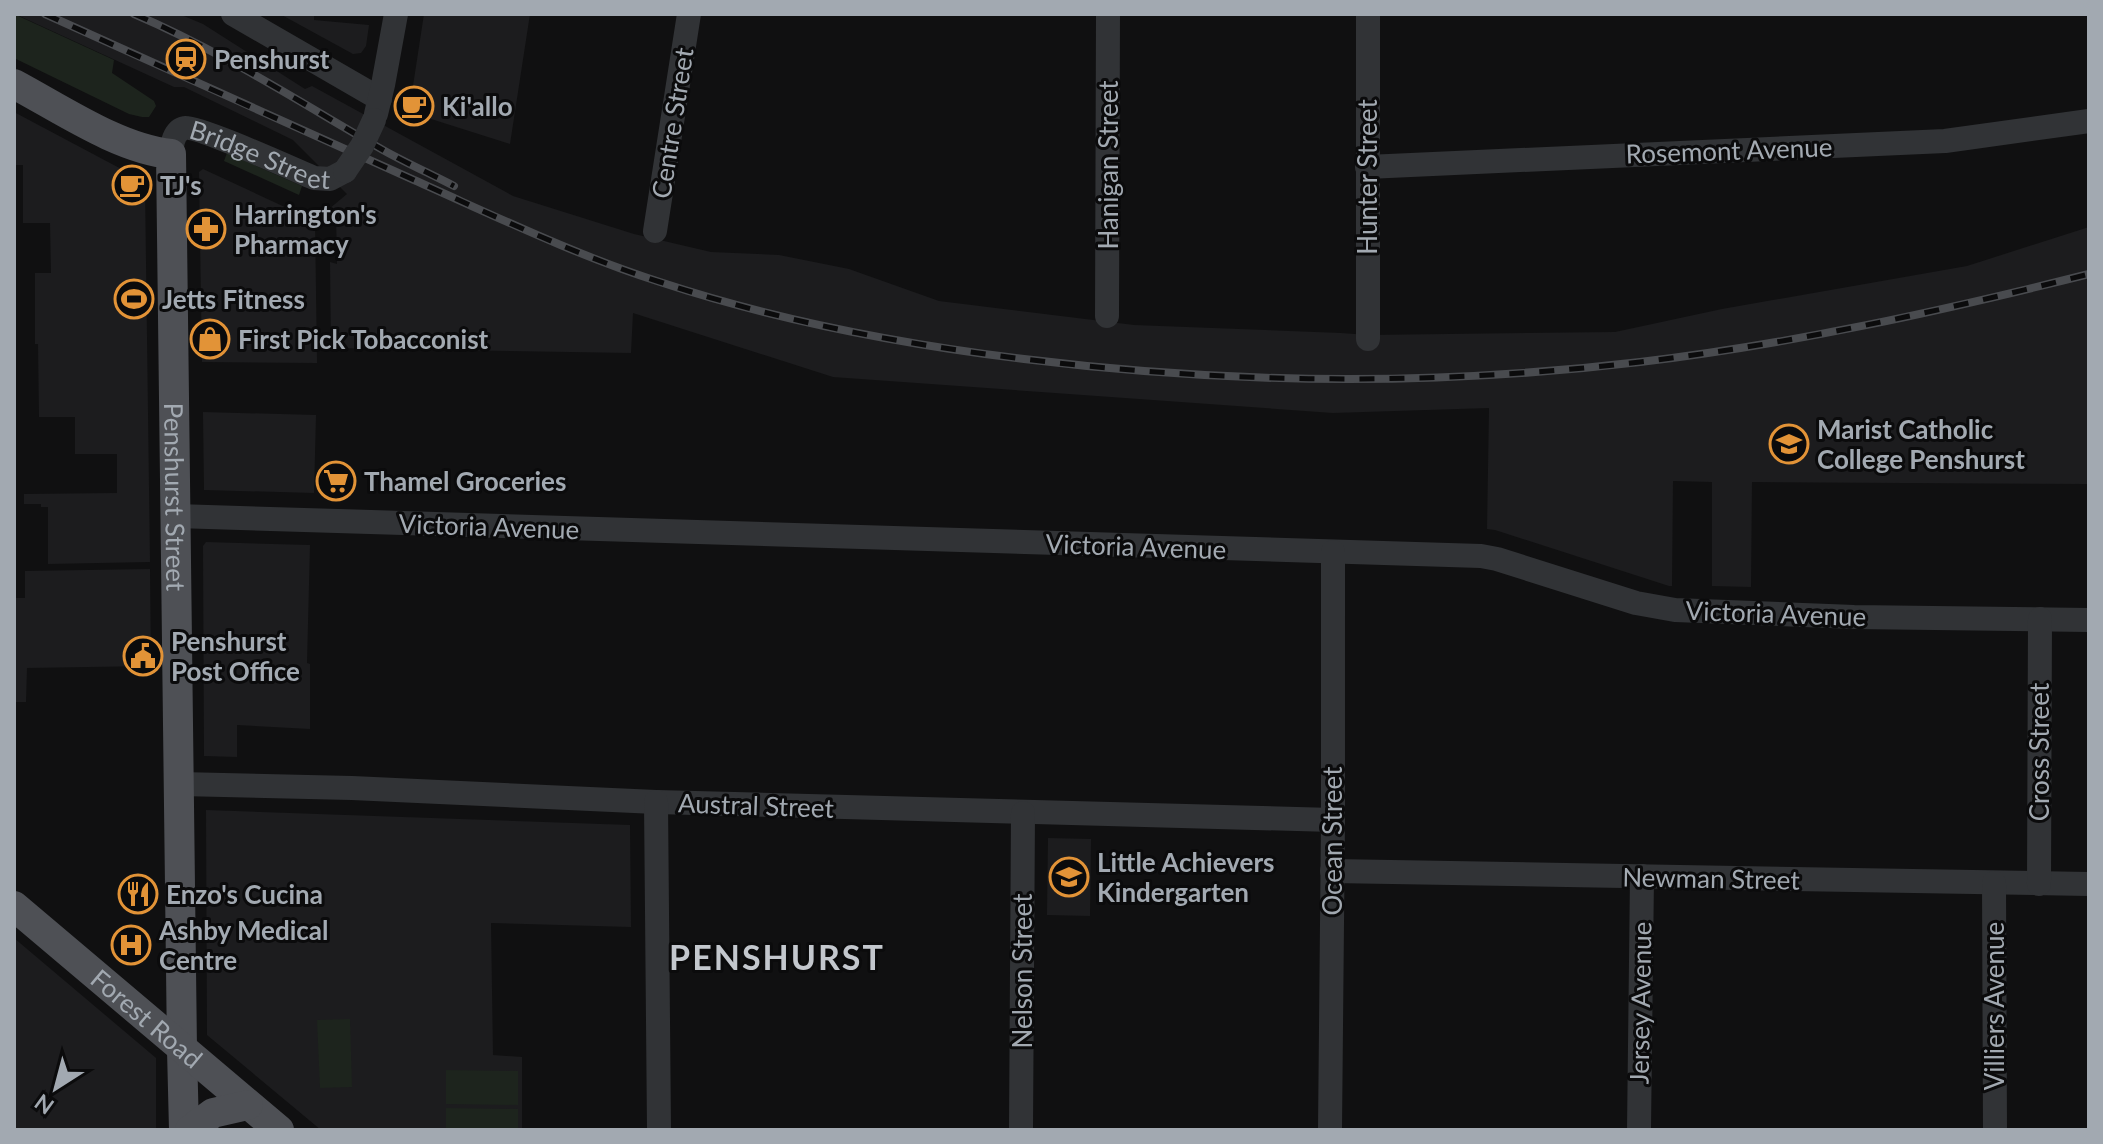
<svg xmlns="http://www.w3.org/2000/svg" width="2103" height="1144" font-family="Lato,sans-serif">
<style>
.built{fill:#1c1c1e}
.green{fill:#1d241d}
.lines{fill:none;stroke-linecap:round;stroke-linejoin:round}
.minor{stroke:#313336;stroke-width:24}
.major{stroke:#4e5055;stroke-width:30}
.rail-casing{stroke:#494b4f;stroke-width:8}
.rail{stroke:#0b0b0c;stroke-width:5;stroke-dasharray:15;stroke-linecap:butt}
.minor-bridge{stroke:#313336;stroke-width:24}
.labels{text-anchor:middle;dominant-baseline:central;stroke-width:6;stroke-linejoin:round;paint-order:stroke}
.poi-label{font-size:26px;font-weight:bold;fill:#a2a9b1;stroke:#0b0b0c;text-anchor:start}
.street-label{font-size:26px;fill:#a2a9b1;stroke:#0b0b0c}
.district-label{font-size:34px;font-weight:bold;letter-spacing:2px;fill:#c3c7cd;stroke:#0b0b0c}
</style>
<rect width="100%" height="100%" fill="#101011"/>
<!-- built -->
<g class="built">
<polygon points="15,14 179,14 203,24 305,89 312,86 513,196 634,234 711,252 779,255 849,269 939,301 1134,325 1341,333 1368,335 1615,332 1722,309 1967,266 2089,227 2089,484 1752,482 1751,587 1712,586 1712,482 1673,481 1672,586 1669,586 1495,530 1487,529 1489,408 1333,413 833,377 633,313 631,353 331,348 330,262 337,264 336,212 329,209 347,194 293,140 184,87 174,87"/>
<polygon points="280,14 314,14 314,20 369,25 366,46 361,53 353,54"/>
<polygon points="424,14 530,14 510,144 409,112"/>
<polygon points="14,112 142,180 145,186 150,562 48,564 48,507 41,507 41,504 24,504 24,494 117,493 117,454 75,454 75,417 39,417 38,344 35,344 35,273 51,273 50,223 23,223 23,165 14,165"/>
<polygon points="203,169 315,221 317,363 202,362 199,172"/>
<polygon points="203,412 316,415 314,493 204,490"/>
<polygon points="206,542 310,545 307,663 310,664 310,729 237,725 237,757 204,756 203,546"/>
<polygon points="150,569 151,666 27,668 26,702 14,702 14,598 25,598 25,571"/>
<polygon points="206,810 630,825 631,927 491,923 493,1055 522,1057 522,1130 321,1130 207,1035"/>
<polygon points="1048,838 1091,839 1090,916 1047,915"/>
<polygon points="14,938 156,1058 156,1130 14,1130"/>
</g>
<!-- green -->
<g class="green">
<polygon points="14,14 114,60 112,73 154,101 156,106 149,117 142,117 129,114 14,58"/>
<polygon points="227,153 302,186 299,195 224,161"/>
<polygon points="350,1019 352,1087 320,1088 317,1020"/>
<polygon points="446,1070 518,1071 518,1105 446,1104"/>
<polygon points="446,1108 518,1109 518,1130 446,1130"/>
</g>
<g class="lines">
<!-- minor -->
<g class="minor">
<polyline points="233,14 380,99"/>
<polyline points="376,114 383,85 396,14"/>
<path id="s1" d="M171,154C172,144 174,130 185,128C198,126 295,170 314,178L330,179L345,171"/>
<polyline points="1367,167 1945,141 2089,121"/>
<polyline points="655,231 689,14"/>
<polyline points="1107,316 1108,14"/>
<polyline points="1368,339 1368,14"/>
<polyline points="176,516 1481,556 1497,559 1636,603 1675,610 1854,617 2089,620"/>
<polyline points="180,784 352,788 656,802 1333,820"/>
<polyline points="656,802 659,1130"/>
<polyline points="1332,871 2089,884"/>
<polyline points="1994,883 1995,1130"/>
<polyline points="2039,884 2040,619"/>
<polyline points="1021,1130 1023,813"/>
<polyline points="1330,1130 1333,820 1333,552"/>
<polyline points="1639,1130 1642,876"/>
</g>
<!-- major -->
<g class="major">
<path id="s2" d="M14,84C61,109 119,149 171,154L182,1050L184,1130"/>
<path id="s3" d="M14,906L279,1130"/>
<polyline points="190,1130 213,1113 248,1105"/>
</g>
<defs>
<g id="rail">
<path d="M45,14C168,70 291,125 414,180C495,216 575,255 660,282C778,321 901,344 1024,359C1228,384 1436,386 1640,362C1792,344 1941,311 2089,274"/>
<path d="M134,14C221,51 301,103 383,150C406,163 431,174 454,186"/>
</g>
</defs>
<!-- rail casing -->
<use href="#rail" class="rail-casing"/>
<!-- rail -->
<use href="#rail" class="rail"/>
<!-- minor-bridge -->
<polyline class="minor-bridge" points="345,171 362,146 374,120"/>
</g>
<!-- icons -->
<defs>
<symbol id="station-ring" viewBox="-11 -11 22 22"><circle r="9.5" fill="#0b0b0c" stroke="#e29337" stroke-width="1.5"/><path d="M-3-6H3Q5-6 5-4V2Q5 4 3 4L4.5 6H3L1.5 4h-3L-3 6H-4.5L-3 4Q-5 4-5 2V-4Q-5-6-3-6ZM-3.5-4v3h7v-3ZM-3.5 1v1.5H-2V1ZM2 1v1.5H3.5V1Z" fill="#e29337"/></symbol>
<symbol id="cafe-ring" viewBox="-11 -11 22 22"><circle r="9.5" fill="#0b0b0c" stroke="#e29337" stroke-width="1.5"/><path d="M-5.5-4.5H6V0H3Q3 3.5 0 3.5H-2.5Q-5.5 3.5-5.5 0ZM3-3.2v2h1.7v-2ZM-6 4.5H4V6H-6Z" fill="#e29337"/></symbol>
<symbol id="pharmacy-ring" viewBox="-11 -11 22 22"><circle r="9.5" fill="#0b0b0c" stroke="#e29337" stroke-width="1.5"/><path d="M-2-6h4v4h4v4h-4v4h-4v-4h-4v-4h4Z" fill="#e29337"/></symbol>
<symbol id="stadium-ring" viewBox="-11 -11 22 22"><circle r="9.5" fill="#0b0b0c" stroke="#e29337" stroke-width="1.5"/><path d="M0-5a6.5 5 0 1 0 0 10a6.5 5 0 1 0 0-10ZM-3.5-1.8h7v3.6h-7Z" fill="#e29337"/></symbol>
<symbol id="shop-ring" viewBox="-11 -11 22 22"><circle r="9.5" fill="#0b0b0c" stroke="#e29337" stroke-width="1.5"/><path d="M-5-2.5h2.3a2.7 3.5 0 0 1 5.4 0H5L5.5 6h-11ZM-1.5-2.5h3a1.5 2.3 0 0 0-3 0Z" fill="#e29337"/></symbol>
<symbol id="school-ring" viewBox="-11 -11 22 22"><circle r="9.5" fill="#0b0b0c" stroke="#e29337" stroke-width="1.5"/><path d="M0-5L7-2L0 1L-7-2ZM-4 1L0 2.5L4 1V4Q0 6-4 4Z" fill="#e29337"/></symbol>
<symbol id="supermarket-ring" viewBox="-11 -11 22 22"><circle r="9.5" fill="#0b0b0c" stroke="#e29337" stroke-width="1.5"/><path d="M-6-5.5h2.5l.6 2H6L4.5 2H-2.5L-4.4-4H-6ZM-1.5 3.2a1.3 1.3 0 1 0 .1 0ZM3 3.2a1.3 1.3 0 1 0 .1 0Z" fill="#e29337"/></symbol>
<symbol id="civic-ring" viewBox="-11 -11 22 22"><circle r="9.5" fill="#0b0b0c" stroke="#e29337" stroke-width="1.5"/><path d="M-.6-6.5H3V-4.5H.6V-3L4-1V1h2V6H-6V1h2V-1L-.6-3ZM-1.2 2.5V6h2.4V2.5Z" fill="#e29337"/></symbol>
<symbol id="restaurant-ring" viewBox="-11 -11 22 22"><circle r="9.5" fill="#0b0b0c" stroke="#e29337" stroke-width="1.5"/><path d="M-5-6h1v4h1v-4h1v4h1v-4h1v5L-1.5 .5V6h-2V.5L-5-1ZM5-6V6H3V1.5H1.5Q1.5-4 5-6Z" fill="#e29337"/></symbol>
<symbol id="hospital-ring" viewBox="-11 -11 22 22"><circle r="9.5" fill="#0b0b0c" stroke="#e29337" stroke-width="1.5"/><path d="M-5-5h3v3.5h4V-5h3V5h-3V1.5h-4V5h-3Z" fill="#e29337"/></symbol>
</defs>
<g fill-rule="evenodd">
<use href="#station-ring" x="164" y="37" width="44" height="44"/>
<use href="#cafe-ring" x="392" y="84" width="44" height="44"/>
<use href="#cafe-ring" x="110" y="163" width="44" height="44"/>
<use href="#pharmacy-ring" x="184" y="207" width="44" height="44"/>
<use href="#stadium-ring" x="112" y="277" width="44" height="44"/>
<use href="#shop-ring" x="188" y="317" width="44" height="44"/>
<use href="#school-ring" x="1767" y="422" width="44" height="44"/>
<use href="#supermarket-ring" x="314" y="459" width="44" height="44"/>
<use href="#civic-ring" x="121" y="634" width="44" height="44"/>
<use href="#school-ring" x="1047" y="855" width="44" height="44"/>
<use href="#restaurant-ring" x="116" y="872" width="44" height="44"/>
<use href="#hospital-ring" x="109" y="923" width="44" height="44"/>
</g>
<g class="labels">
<!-- poi labels -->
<g class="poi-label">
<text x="214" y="59">Penshurst</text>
<text x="442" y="106">Ki'allo</text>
<text x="160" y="185">TJ's</text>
<text x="234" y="214">Harrington's<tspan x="234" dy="30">Pharmacy</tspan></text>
<text x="162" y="299">Jetts Fitness</text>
<text x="238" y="339">First Pick Tobacconist</text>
<text x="1817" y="429">Marist Catholic<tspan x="1817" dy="30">College Penshurst</tspan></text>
<text x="364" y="481">Thamel Groceries</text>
<text x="171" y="641">Penshurst<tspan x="171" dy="30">Post Office</tspan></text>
<text x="1097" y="862">Little Achievers<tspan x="1097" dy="30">Kindergarten</tspan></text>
<text x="166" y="894">Enzo's Cucina</text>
<text x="159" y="930">Ashby Medical<tspan x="159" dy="30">Centre</tspan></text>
</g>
<!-- street labels -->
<g class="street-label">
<text transform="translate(672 123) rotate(-81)">Centre Street</text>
<text transform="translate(1729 150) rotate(-2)">Rosemont Avenue</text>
<text stroke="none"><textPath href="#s1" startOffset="112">Bridge Street</textPath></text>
<text transform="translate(1108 165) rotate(-90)">Hanigan Street</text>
<text transform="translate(1367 177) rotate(-90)">Hunter Street</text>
<text stroke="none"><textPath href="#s2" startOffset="516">Penshurst Street</textPath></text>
<text transform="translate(489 526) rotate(2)">Victoria Avenue</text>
<text transform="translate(1136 546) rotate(2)">Victoria Avenue</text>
<text transform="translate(1776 613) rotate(2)">Victoria Avenue</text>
<text transform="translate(2039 752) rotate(-90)">Cross Street</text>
<text transform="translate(756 805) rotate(2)">Austral Street</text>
<text transform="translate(1332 841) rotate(-90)">Ocean Street</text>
<text transform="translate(1711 878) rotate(1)">Newman Street</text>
<text transform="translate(1022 971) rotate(-90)">Nelson Street</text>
<text transform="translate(1640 1003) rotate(-89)">Jersey Avenue</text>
<text transform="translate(1994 1006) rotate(-90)">Villiers Avenue</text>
<text stroke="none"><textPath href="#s3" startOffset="174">Forest Road</textPath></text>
</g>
<!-- district labels -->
<g class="district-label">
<text x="777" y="956">PENSHURST</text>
</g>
</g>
<!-- border -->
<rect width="2103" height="1144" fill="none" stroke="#a2a9b1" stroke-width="32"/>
<!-- north arrow -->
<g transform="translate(56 1088) rotate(216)" stroke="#0b0b0c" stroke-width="6" paint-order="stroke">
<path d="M0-6L14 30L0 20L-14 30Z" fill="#a2a9b1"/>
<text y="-12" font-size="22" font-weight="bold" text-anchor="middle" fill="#a2a9b1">N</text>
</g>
</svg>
